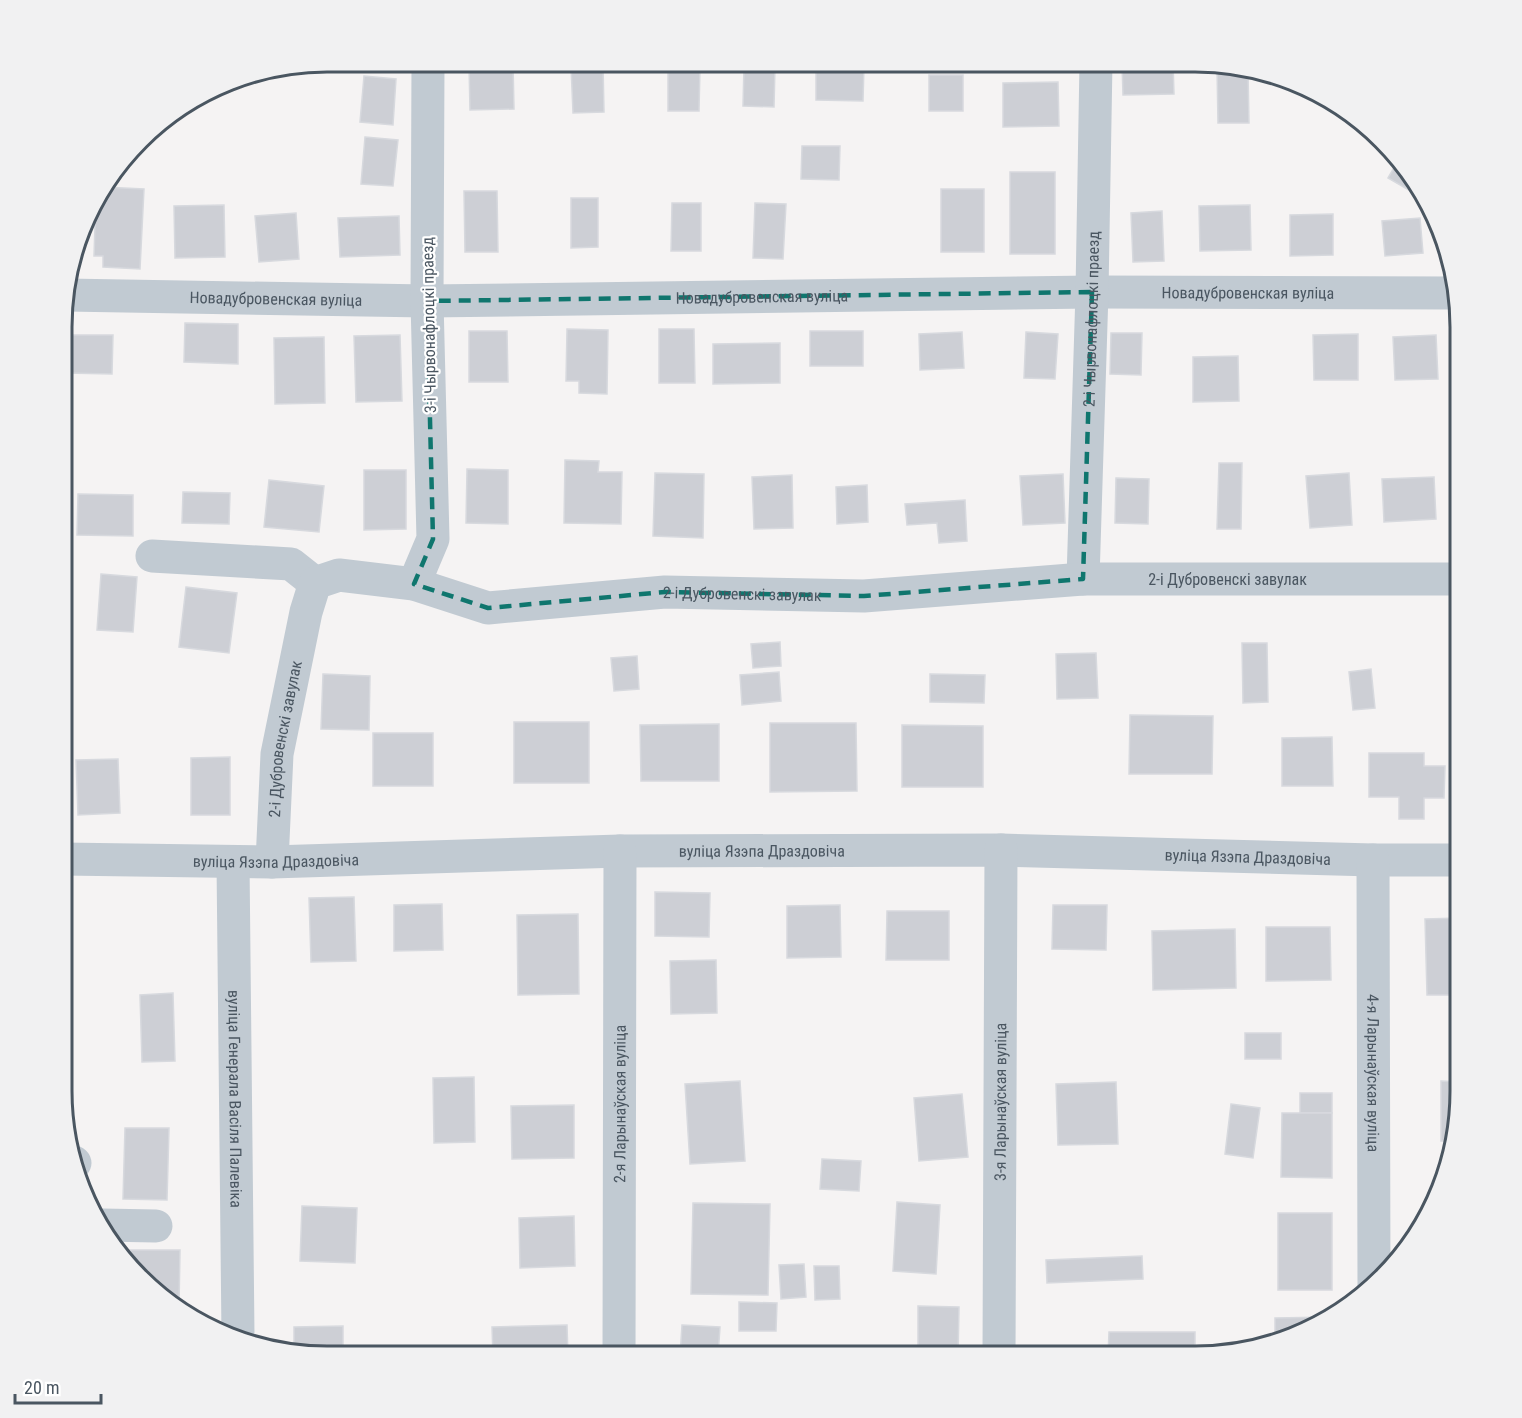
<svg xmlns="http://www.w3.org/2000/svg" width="1522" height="1418" font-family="'Roboto Condensed',sans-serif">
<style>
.building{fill:#cdcfd5;stroke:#d7d9de;stroke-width:1.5}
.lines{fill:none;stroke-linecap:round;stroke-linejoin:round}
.minor{stroke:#c1cad2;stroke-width:33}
.marked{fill:none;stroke:#0f766e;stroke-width:4.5;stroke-dasharray:12 8;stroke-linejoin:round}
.labels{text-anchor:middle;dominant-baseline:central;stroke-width:4.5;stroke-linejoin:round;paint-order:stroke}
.street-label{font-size:16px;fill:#4a5661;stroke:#fff}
.rim{fill:none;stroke:#4a5661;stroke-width:3}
</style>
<rect width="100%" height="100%" fill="#f5f3f3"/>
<!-- building -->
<g class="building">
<polygon points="1173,63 1174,94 1123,95 1122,64"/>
<polygon points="513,64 514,109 470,110 469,65"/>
<polygon points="816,64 864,65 863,101 816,100"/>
<polygon points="603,65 604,112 573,113 571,66"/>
<polygon points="744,66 775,67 774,107 743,106"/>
<polygon points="668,67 700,67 699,111 668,111"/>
<polygon points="1217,67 1230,67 1248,72 1249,123 1218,123"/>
<rect x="929" y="75" width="34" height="36"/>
<polygon points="364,76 396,79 393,125 360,122"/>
<polygon points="1058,82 1059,126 1003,127 1003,83"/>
<polygon points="365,137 398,140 393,186 361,184"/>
<polygon points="802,146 840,146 839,180 801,179"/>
<polygon points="1399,159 1417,188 1414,193 1388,178"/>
<rect x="1010" y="172" width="45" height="82"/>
<polygon points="103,187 144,189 140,269 103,267 103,256 94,256 95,225 85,225 97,194"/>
<rect x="941" y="189" width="43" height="63"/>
<polygon points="464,191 497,191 498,252 465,252"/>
<polygon points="571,198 598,198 598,247 571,248"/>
<polygon points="672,203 701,203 701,251 671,251"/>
<polygon points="755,203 786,204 783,259 753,258"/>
<polygon points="224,205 225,257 175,258 174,206"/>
<polygon points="1250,205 1251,250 1200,251 1199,206"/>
<polygon points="1162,211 1164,261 1133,262 1131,213"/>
<polygon points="296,213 299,259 259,262 255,216"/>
<polygon points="1333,214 1333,255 1290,256 1290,215"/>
<polygon points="399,216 400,255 340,257 338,218"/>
<polygon points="1420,218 1423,253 1385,256 1382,221"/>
<polygon points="185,323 238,324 238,364 184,362"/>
<polygon points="567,329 608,330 607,394 579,393 579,381 566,381"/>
<polygon points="659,329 694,329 695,383 659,383"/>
<polygon points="469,331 507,331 508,382 469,382"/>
<rect x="810" y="331" width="53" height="35"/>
<polygon points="962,332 964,368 920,370 919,334"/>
<polygon points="1026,332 1058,334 1055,379 1024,378"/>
<polygon points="1111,333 1142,333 1141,375 1110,374"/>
<polygon points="1358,334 1358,380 1314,380 1313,335"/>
<polygon points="66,335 113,335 112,374 66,373"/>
<polygon points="400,335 402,401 356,402 354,336"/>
<polygon points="1436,335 1438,379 1395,380 1393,337"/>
<polygon points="324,337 325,403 275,404 274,338"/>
<polygon points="780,343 780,383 713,384 713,344"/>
<polygon points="1238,356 1239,401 1193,402 1193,357"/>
<polygon points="565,460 599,461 598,472 622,472 621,524 564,523"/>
<polygon points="1219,463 1242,463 1241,529 1217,529"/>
<polygon points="467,469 508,470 508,524 466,523"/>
<polygon points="364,470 406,470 406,529 364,530"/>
<polygon points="655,473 704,474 703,538 653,536"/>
<polygon points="1349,473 1352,525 1310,528 1306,476"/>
<polygon points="1063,474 1065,523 1023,525 1020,476"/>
<polygon points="792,475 793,528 754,529 752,477"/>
<polygon points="1454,476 1460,476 1460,527 1456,527"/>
<polygon points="1434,477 1436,519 1384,522 1382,479"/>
<polygon points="1116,478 1149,479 1148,524 1115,523"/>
<polygon points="269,480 324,486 319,532 264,527"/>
<polygon points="867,485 868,522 837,524 836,487"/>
<polygon points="183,492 230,493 229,524 182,523"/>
<polygon points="78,494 133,495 133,536 77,535"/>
<polygon points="965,500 967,541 939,543 937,523 907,525 905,504"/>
<polygon points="101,574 137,577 133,632 97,630"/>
<polygon points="186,587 237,593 229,653 179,647"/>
<polygon points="780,642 781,666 753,668 751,644"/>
<polygon points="1242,643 1267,643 1268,702 1243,703"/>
<polygon points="1096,653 1098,698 1057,699 1056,654"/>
<polygon points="637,656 639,689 614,691 611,658"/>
<polygon points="1371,669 1375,708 1353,710 1349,672"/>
<polygon points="779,672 781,701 742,705 740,675"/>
<polygon points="323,674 370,676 369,730 321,729"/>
<polygon points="930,674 985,675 984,703 930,702"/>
<polygon points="1130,715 1213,716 1212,774 1129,774"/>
<rect x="514" y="722" width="75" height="61"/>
<polygon points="770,723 856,723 857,791 770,792"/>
<polygon points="719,724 719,781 641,781 640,725"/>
<polygon points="902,725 983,726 983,787 902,787"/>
<rect x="373" y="733" width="60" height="53"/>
<polygon points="1332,737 1333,786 1282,786 1282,738"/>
<polygon points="1369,753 1424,753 1424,766 1445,766 1444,798 1424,798 1424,819 1399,819 1399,797 1369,797"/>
<polygon points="230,757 230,815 191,815 191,758"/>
<polygon points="118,759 120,813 78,815 76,760"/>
<polygon points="655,892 710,893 709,937 655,936"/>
<polygon points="354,897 356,961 311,962 309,898"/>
<polygon points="442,904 443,950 394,951 394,905"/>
<polygon points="840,905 841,957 787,958 787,906"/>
<polygon points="1053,905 1107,905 1106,950 1052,949"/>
<polygon points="887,911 949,911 949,960 886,960"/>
<polygon points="578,914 579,994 518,995 517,915"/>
<polygon points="1460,918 1460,995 1427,995 1425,919"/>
<polygon points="1266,927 1330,927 1331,980 1266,981"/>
<polygon points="1235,929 1236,988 1153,990 1152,931"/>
<polygon points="716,960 717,1013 671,1014 670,961"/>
<polygon points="173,993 175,1061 142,1062 140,995"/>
<rect x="1245" y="1033" width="36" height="26"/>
<polygon points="474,1077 475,1142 434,1143 433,1078"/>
<polygon points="740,1081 745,1161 690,1164 685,1084"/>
<polygon points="1441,1081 1460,1082 1460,1092 1449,1141 1441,1141"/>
<polygon points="1116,1082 1118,1144 1058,1145 1056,1084"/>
<rect x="1300" y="1093" width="32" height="20"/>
<polygon points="962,1094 968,1157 919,1161 914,1098"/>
<polygon points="1231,1104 1260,1108 1253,1158 1225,1154"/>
<polygon points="574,1105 574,1158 512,1159 511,1106"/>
<polygon points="1282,1113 1332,1113 1332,1178 1281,1177"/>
<polygon points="125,1128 169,1128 167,1200 123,1199"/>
<polygon points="822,1159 861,1161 859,1191 820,1189"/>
<polygon points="897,1202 940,1205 936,1274 893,1271"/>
<polygon points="693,1203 770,1204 768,1295 691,1294"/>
<polygon points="302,1206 357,1208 355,1263 300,1261"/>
<rect x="1278" y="1213" width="54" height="77"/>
<polygon points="574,1216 575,1266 520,1268 519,1218"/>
<polygon points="127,1250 180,1250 179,1306 127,1266"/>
<polygon points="1142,1256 1143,1279 1047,1283 1046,1260"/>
<polygon points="804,1264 806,1297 781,1299 779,1265"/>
<polygon points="814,1266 839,1266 840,1299 815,1300"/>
<polygon points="739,1302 777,1303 776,1331 739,1331"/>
<polygon points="918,1306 959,1307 958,1356 918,1356"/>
<polygon points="1327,1317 1296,1336 1275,1341 1275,1318"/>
<polygon points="567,1325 568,1356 493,1356 492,1327"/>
<polygon points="682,1325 720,1327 718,1356 680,1356"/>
<polygon points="343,1326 343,1356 326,1356 294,1349 294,1327"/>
<polygon points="1109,1332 1195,1332 1195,1356 1108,1356"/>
</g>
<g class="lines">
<!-- minor -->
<g class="minor">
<path id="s1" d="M66,295L427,301L1092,292L1456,293"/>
<polyline points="152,556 291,564 315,583"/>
<path id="s2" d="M1083,579L1092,292L1096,62"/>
<polyline points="414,584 433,539 427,301 428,62"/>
<path id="s3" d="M63,859L272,862L620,851L1001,850L1373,860H1460"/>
<path id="s4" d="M1373,860L1374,1285"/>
<path id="s5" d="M233,862L238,1336"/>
<path id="s6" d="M272,862L277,754L306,612L315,583L339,575L414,584L488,608L665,592L864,596L1083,579H1460"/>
<polyline points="74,1162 75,1163"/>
<polyline points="102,1225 156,1226"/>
<path id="s7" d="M619,1356L620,851"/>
<path id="s8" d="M999,1356L1001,850"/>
</g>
</g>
<!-- marked area -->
<path class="marked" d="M1092,292L1083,579L864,596L665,592L488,608L414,584L433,539L427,301Z"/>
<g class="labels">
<!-- street labels -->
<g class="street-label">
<text stroke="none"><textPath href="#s1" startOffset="1182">Новадубровенская вуліца</textPath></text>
<text stroke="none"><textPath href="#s1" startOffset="696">Новадубровенская вуліца</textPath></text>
<text stroke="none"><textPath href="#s1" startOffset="210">Новадубровенская вуліца</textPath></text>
<text stroke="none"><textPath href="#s2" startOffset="260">2-і Чырвонафлоцкі праезд</textPath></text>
<text transform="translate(429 325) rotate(-91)">3-і Чырвонафлоцкі праезд</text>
<text stroke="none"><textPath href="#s6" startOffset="1203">2-і Дубровенскі завулак</textPath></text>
<text stroke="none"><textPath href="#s6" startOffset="717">2-і Дубровенскі завулак</textPath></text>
<text stroke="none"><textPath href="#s6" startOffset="124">2-і Дубровенскі завулак</textPath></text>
<text stroke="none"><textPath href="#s3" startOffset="699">вуліца Язэпа Драздовіча</textPath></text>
<text stroke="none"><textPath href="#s3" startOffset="1185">вуліца Язэпа Драздовіча</textPath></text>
<text stroke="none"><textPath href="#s3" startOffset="213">вуліца Язэпа Драздовіча</textPath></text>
<text stroke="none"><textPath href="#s4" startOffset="213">4-я Ларынаўская вуліца</textPath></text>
<text stroke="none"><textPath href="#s5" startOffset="237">вуліца Генерала Васіля Палевіка</textPath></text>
<text stroke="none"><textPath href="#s8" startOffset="254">3-я Ларынаўская вуліца</textPath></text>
<text stroke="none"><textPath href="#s7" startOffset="252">2-я Ларынаўская вуліца</textPath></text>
</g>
</g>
<!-- crop -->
<path d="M0 0H1522V1418H0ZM327 72H1195A255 255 0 0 1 1450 327V1091A255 255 0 0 1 1195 1346H327A255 255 0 0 1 72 1091V327A255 255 0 0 1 327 72Z" fill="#f1f1f2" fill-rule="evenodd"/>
<path class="rim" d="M327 72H1195A255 255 0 0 1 1450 327V1091A255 255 0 0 1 1195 1346H327A255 255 0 0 1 72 1091V327A255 255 0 0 1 327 72Z"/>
<!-- scale -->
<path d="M15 1394v9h86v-9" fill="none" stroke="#4a5661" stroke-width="3"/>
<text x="24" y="1394" font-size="18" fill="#4a5661" stroke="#ffffff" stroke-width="4.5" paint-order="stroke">20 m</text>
</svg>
